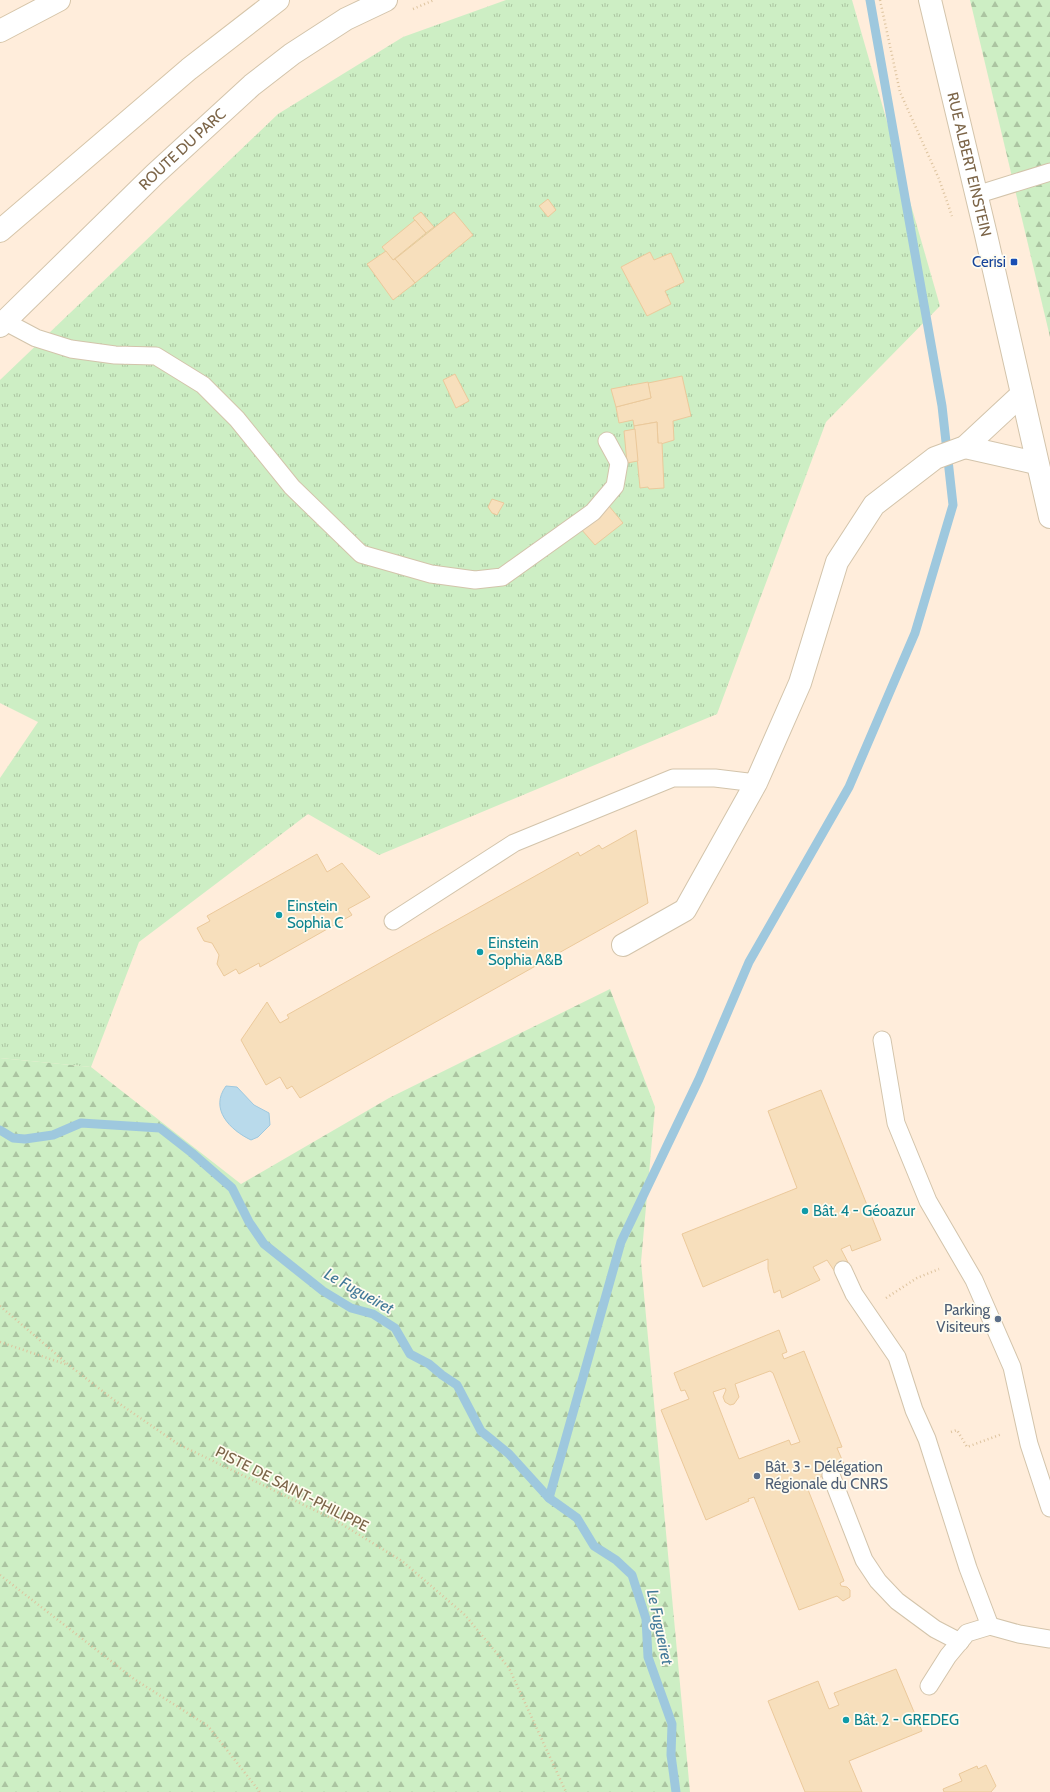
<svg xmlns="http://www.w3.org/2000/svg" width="1050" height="1792" font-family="Cabin,sans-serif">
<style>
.commercial{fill:#ffeddb}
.grass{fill:url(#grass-tufts)}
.forest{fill:url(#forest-firs)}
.water{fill:#b9daeb;stroke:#9ec8de}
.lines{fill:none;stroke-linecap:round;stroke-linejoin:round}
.stream{stroke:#9ec8de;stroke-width:9}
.building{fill:#f7dfbc;stroke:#ebc99b;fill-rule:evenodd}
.service-casing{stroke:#d3c4ab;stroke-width:19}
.minor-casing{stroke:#d3c4ab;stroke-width:24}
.tertiary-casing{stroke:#d3c4ab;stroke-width:24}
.secondary-casing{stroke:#d6c5a9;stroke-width:24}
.path{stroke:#ddc39e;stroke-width:2.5;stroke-dasharray:1 3;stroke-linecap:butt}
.service{stroke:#fff;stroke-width:17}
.minor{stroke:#fff;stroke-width:22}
.tertiary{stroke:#fff;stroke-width:22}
.secondary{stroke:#fff;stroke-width:22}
.transit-dot{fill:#1a4fb4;stroke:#fffcf0;stroke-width:1.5}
.culture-dot{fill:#0f9aa8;stroke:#fffcf0;stroke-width:1.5}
.service-dot{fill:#5c6f8a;stroke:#fffcf0;stroke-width:1.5}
.labels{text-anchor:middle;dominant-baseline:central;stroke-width:3.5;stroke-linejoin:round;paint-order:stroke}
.street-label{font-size:15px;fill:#7c6548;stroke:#fffcf0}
.transit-label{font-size:15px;fill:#164399;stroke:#fffcf0;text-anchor:end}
.culture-label{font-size:15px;fill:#0d838f;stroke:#fffcf0;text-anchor:start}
.service-label{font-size:15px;fill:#4e5e75;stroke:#fffcf0;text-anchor:end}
.water-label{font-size:16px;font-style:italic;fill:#427999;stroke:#fffcf0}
</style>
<defs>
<pattern id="grass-tufts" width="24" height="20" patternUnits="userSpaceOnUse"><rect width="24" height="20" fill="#cdeec4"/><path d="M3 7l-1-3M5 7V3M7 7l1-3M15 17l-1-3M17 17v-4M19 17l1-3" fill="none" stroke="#abc4a1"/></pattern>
<pattern id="forest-firs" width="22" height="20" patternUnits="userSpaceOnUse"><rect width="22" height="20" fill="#cdeec4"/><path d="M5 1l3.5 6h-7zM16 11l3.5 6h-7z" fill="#abc4a1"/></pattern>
</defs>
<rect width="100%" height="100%" fill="#fefae8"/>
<!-- commercial -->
<rect class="commercial" x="0" y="0" width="1050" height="1792"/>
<!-- grass -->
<polygon class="grass" points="506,0 852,0 940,306 826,422 717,714 379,855 308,814 139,942 91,1067 0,1058 0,778 38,722 0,703 0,380 278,114 403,37"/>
<!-- forest -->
<g class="forest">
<polygon points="970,0 1050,0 1050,337"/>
<polygon points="610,989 655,1107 641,1262 690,1792 0,1792 0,1058 91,1067 241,1184 389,1098"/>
</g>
<!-- water -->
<path class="water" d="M226,1086L237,1087L254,1105L269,1113L270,1125L258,1137L251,1140C230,1130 209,1109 226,1086Z"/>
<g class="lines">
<!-- stream -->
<g class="stream">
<polyline points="0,1130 13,1138 25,1139 53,1135 81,1123 160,1128 192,1153 232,1188 249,1222 264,1244 323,1291 351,1308 373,1314 395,1328 410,1354 429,1364 442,1375 457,1385 481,1431 509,1454 549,1498 577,1518 594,1546 616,1560 632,1575 646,1619 648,1657 672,1724 671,1755 676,1792"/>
<polyline points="549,1498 621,1242 699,1079 749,962 849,787 915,633 953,505 942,406 870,0"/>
</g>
</g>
<!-- building -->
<g class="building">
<polygon points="548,199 556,210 548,217 539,206"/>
<polygon points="421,212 434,227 426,233 413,218"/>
<polygon points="454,212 473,235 415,283 395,259"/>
<polygon points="415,220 426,233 393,260 382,247"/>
<polygon points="386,251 393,260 395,259 415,283 393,300 367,264"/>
<polygon points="650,252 654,260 671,253 684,282 665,291 671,304 647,316 621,267"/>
<polygon points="455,374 469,401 456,408 443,380"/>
<polygon points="682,376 691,416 673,421 674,440 661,444 658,443 657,422 634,426 633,420 619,423 616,407 651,398 648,383"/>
<polygon points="648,382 651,398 616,407 611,389"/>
<polygon points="657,422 658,443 662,443 664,488 649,489 648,487 640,488 634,426"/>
<polygon points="635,429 638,461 627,463 624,431"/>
<polygon points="492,499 504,503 497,515 492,513 488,507"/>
<polygon points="609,506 623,523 595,545 581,529"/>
<polygon points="636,830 648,903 300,1098 292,1086 287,1089 280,1077 266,1085 241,1040 267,1002 280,1023 289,1018 287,1015 578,852 580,856 599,845 602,849"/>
<polygon points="317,854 327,872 342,863 370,897 348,909 352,915 260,967 259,963 239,974 236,969 224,976 217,964 219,955 212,943 204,941 197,928 210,921 207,916"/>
<polygon points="821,1090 881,1240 852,1251 850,1245 841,1249 851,1268 835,1272 827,1260 813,1267 820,1280 782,1298 780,1290 774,1293 768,1269 768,1259 703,1287 682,1234 797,1188 768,1111"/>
<path d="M779,1330L787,1352L782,1354L784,1359L804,1351L842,1447L837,1448L846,1469L805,1482L844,1581L840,1583L841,1586L847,1587L850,1590V1597L843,1601L837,1596L799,1610L754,1497L748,1499L749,1501L706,1520L661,1410L689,1399L685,1390L681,1391L674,1373ZM770,1371L773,1373L800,1442L791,1445L789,1440L739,1459L713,1392L725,1388L726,1390L723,1397L725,1402L730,1405L734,1404L739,1397L735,1384Z"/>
<polygon points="896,1669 922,1731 849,1761 862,1792 805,1792 768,1701 818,1681 829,1709 839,1705 834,1693"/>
<polygon points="986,1765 996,1786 991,1792 944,1792 943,1789 962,1781 959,1774 977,1766 978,1769"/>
</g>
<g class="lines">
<defs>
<g id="service">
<polyline points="976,195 1050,172"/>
<polyline points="4,321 36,338 71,349 115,355 156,356 203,385 237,419 292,487 361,554 431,574 475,580 502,577 593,512 615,486 619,463 607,441"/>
<polyline points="393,921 514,843 673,778 715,778 756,783"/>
<polyline points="882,1040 896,1123 928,1201 974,1280 1012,1367 1029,1444 1050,1508"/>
<polyline points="843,1270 854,1294 897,1357 914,1410 927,1439 968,1568 990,1626"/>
<polyline points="831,1475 864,1560 878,1581 897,1601 935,1629 960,1642"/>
<polyline points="929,1686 948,1656 967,1633 990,1626 1019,1634 1050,1639"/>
</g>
<g id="minor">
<polyline points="965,447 1036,463"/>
<polyline points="623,945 685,910 756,783 800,683 837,562 874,505 935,458 965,447 1022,394"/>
</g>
<g id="tertiary">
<path id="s1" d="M930,0L986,235L1050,517"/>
<path id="s2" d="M0,326L155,174L252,85L292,54L346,19L386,0"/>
</g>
<g id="secondary">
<polyline points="0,31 59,0"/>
<polyline points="0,231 189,69 278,0"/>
</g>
</defs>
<!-- service casing -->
<use href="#service" class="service-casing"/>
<!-- minor casing -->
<use href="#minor" class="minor-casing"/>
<!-- tertiary casing -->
<use href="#tertiary" class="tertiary-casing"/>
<!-- secondary casing -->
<use href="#secondary" class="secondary-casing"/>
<!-- path -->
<g class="path">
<polyline points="880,0 900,92 939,179 952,216"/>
<polyline points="413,9 434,0"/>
<polyline points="886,1298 917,1278 939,1269"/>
<polyline points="0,1306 70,1366 114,1400 178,1444 335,1520 402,1561 465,1615 509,1668 566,1792"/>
<polyline points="0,1342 68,1365"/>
<polyline points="951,1432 957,1430 967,1447 1002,1434"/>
<polyline points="0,1575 134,1679 208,1726 260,1792"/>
</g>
<!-- service -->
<use href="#service" class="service"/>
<!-- minor -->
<use href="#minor" class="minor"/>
<!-- tertiary -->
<use href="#tertiary" class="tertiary"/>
<!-- secondary -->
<use href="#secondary" class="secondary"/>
</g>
<!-- markers -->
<rect class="transit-dot" x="1010" y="258" width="8" height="8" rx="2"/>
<g class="culture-dot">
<circle cx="279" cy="915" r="4"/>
<circle cx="480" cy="952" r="4"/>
<circle cx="805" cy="1211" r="4"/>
<circle cx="846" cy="1720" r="4"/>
</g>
<g class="service-dot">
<circle cx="998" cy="1319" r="4"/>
<circle cx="757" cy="1476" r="4"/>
</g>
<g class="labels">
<!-- street labels -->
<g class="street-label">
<text stroke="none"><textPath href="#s2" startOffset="254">ROUTE DU PARC</textPath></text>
<text stroke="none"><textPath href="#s1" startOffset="169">RUE ALBERT EINSTEIN</textPath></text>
<text transform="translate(292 1489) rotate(27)">PISTE DE SAINT-PHILIPPE</text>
</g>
<!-- transit labels -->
<g class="transit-label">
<text x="1006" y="262">Cerisi</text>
</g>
<!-- culture labels -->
<g class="culture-label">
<text x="287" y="906">Einstein<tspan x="287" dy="17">Sophia C</tspan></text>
<text x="488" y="943">Einstein<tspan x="488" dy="17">Sophia A&amp;B</tspan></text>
<text x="813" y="1211">Bât. 4 - Géoazur</text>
<text x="854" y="1720">Bât. 2 - GREDEG</text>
</g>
<!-- service labels -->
<g class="service-label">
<text x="990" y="1310">Parking<tspan x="990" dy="17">Visiteurs</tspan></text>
<text x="765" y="1467" text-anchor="start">Bât. 3 - Délégation<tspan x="765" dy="17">Régionale du CNRS</tspan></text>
</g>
<!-- water labels -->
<g class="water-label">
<text transform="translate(359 1291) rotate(29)">Le Fugueiret</text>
<text transform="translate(660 1627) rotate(78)">Le Fugueiret</text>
</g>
</g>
</svg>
